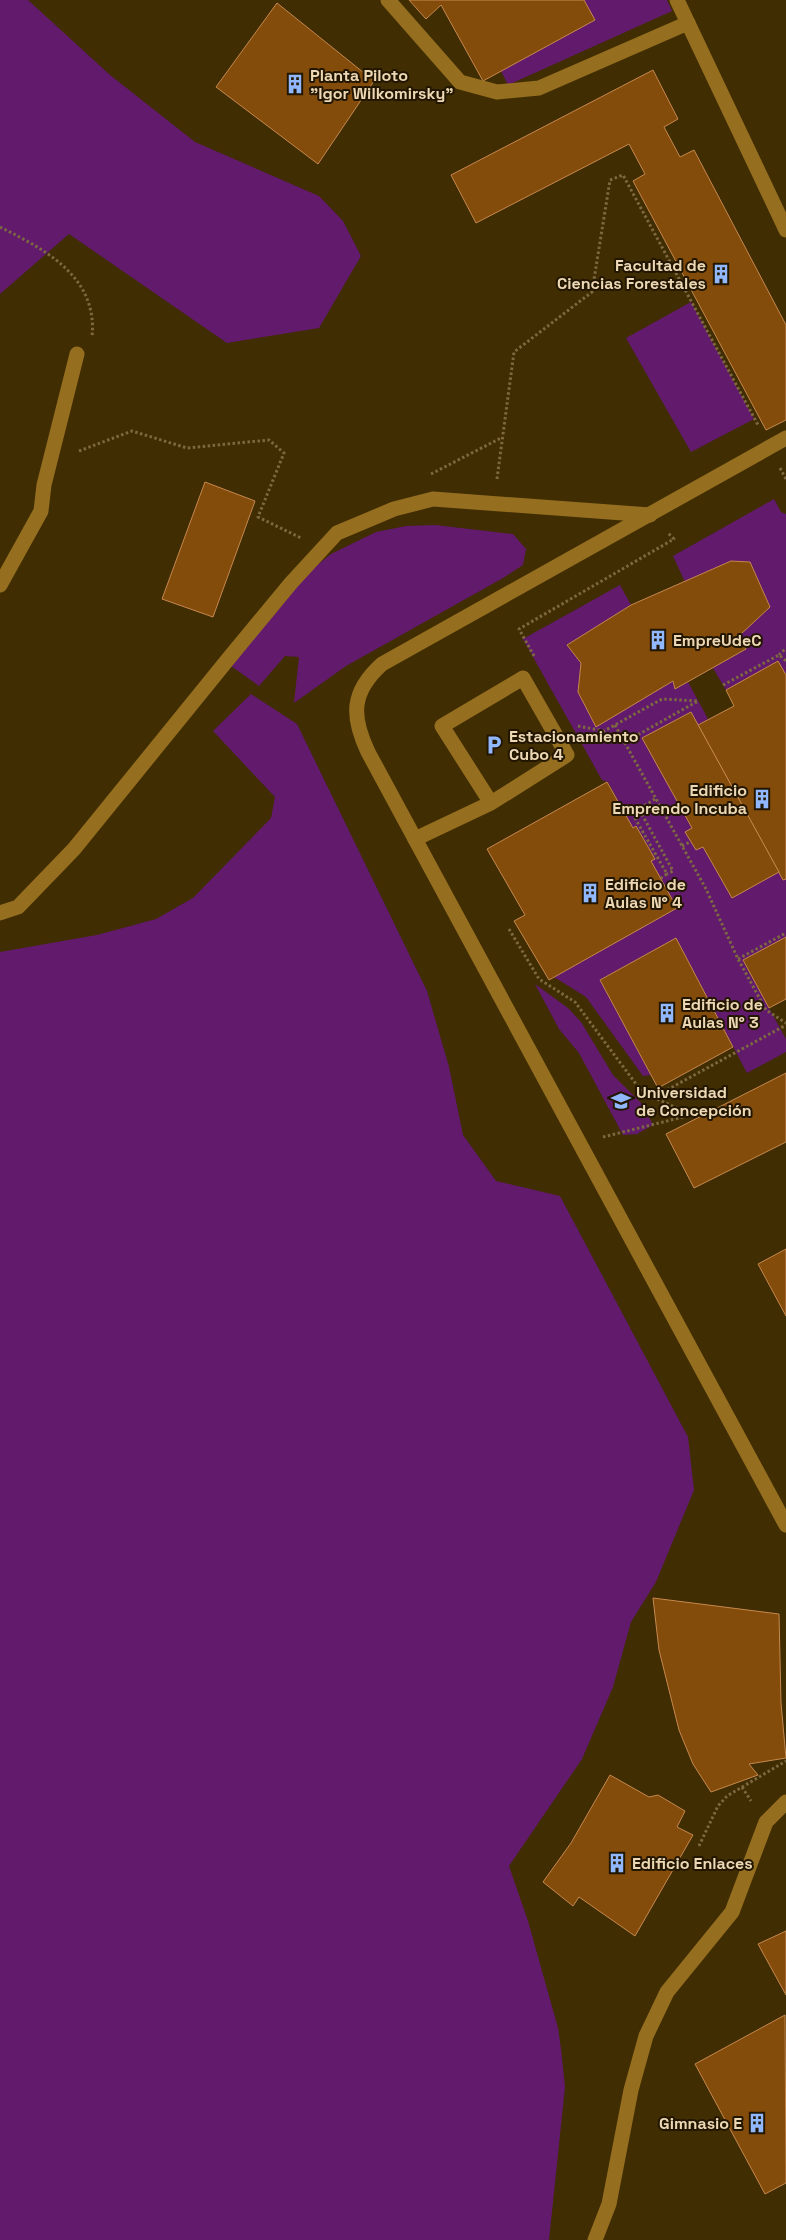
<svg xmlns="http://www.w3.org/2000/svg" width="786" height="2240" font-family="'Space Grotesk',sans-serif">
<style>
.green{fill:#621a6d}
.building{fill:#844c0a;stroke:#c58850}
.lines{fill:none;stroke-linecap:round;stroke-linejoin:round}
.path{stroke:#7d6941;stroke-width:3;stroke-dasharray:2.5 2.5;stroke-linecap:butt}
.service{stroke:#956f1f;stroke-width:15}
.labels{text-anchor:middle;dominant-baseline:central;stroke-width:4;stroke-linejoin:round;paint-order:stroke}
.poi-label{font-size:16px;font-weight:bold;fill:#edd8b5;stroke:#221601;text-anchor:start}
</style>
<rect width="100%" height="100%" fill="#412d02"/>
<!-- green -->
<g class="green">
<polygon points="0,0 28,0 110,75 195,142 319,196 343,221 361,256 319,328 227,343 69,234 0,294"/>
<polygon points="584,0 667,0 672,11 508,85 501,71 594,20"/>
<polygon points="691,302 754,419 691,452 626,338"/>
<polygon points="774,499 781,512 786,514 786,675 778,661 726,690 713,668 746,649 740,635 770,607 750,562 731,561 685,582 673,556"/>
<polygon points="435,525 513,534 526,549 523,565 503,578 346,666 294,703 299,657 285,656 259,686 227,663 294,584 331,554 376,532 406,526"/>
<polygon points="620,585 631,605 567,645 581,663 578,692 597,726 673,681 675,689 688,682 708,719 698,725 690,712 643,738 692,828 686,832 696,850 703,847 732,898 779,872 783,880 786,879 786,937 743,961 786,1039 786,1052 747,1073 676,938 600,980 651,1075 643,1076 586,997 554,977 677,908 651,861 655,859 636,826 633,828 608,782 602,780 523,639"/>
<polygon points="251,694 297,724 427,991 449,1067 463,1135 496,1181 560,1196 688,1437 694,1490 656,1582 631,1622 613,1687 582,1759 509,1866 528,1921 558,2028 561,2049 565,2087 549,2240 0,2240 0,952 97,935 156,919 193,898 271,818 275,797 213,731"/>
<polygon points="535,984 568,1008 581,1022 613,1075 643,1105 653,1125 637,1134 623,1135 579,1053 559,1029"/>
</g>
<!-- building -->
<g class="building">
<polygon points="409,0 584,0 595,20 483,81 441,5 426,19"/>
<polygon points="277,3 374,81 318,164 216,87"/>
<polygon points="653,70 678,119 664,127 680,157 694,150 786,325 786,420 766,430 633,181 645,174 629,144 476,223 451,175"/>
<polygon points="205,482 255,501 213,617 162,599"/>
<polygon points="731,561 750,562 770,607 740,635 746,649 675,689 673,681 596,727 578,692 581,663 567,645 631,605"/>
<polygon points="778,661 786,675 786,879 783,880 698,725 734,706 726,690"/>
<polygon points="691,712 779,872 732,898 703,847 696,850 685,832 692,828 642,738"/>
<polygon points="607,782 633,828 636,826 655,859 651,861 677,908 549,980 514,921 525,915 487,849"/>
<polygon points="786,937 786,999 769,1008 743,960"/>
<polygon points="676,938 733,1047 658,1088 600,980"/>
<polygon points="786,1073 786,1142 694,1188 666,1134"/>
<polygon points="786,1249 786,1316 758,1264"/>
<polygon points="653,1598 779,1614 781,1703 786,1758 749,1764 758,1775 711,1792 693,1764 679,1730 659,1650"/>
<polygon points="610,1775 649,1797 658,1795 685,1811 677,1827 693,1835 635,1936 579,1897 573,1906 543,1882 571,1843"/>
<polygon points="786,1931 786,1995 758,1944"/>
<polygon points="785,2015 786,2183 765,2194 695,2064"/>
</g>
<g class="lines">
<!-- path -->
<g class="path">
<path d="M0,227C46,250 98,277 92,337"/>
<polyline points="79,451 132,431 187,448 269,440 284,453 258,517 301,538"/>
<polyline points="780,468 786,479"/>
<polyline points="431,474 501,438"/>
<polyline points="497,479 514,352 592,292 610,180 623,175 758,425"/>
<polyline points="779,655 786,648"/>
<polyline points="534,656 519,629 674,539 667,532"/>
<polyline points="723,685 779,655 786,661"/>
<polyline points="615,725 706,889 738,959 766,1010 786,1023"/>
<polyline points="578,726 604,731 662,699 698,701"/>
<polyline points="625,742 698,701"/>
<polyline points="655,799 639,809 673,871 667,874"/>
<polyline points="623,810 628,806 667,874 661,878"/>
<polyline points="682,846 690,842"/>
<polyline points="509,929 539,979 575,1002 642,1092 692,1115"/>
<polyline points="738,959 786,933"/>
<polyline points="654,1097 786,1025"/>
<polyline points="603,1137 691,1115"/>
<polyline points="742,1787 751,1801"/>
<polyline points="699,1846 718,1806 727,1796 786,1761"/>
</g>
<!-- service -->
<g class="service">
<polyline points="388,0 460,82 497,92 539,88 688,23"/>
<polyline points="677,0 786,230"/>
<path d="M786,438L382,664C351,692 351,716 368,752L786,1525"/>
<polyline points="0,585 41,511 44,485 77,354"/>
<polyline points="415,839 491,803 567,755 523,678 442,726 491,803"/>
<polyline points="0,913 18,907 74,849 229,658 291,583 337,533 394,509 433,499 650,515"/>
<polyline points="595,2240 609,2204 631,2090 646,2036 667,1992 732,1912 766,1822 786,1802"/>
</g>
</g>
<!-- icons -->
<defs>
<symbol id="building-bare" viewBox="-9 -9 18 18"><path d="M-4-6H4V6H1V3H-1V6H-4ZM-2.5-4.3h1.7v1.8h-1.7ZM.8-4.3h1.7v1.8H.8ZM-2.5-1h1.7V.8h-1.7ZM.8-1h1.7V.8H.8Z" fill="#91b8fd" stroke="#221601" stroke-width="2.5" paint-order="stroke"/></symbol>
<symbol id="parking-bare" viewBox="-9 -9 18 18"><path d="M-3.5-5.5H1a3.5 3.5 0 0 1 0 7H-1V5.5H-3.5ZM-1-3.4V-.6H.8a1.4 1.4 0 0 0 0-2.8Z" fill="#91b8fd" stroke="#221601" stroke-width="2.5" paint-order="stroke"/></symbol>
<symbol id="university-bare" viewBox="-9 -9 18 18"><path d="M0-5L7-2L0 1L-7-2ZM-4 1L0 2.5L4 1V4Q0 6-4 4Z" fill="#91b8fd" stroke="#221601" stroke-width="2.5" paint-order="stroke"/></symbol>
</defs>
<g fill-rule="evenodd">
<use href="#building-bare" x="281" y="70" width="28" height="28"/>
<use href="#building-bare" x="707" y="260" width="28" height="28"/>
<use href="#building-bare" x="644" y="626" width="28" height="28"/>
<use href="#parking-bare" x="480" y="731" width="28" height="28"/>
<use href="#building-bare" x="748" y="785" width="28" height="28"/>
<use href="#building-bare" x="576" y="879" width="28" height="28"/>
<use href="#building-bare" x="653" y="999" width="28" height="28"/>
<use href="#university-bare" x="607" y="1087" width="28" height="28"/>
<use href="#building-bare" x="603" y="1849" width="28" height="28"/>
<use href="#building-bare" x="743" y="2109" width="28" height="28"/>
</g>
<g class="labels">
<!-- poi labels -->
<g class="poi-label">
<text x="310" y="75">Planta Piloto<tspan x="310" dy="18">"Igor Wilkomirsky"</tspan></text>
<text x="706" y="265" text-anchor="end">Facultad de<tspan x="706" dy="18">Ciencias Forestales</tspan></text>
<text x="673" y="640">EmpreUdeC</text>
<text x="509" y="736">Estacionamiento<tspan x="509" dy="18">Cubo 4</tspan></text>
<text x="747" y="790" text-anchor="end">Edificio<tspan x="747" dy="18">Emprendo Incuba</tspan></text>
<text x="605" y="884">Edificio de<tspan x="605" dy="18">Aulas N° 4</tspan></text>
<text x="682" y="1004">Edificio de<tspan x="682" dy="18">Aulas N° 3</tspan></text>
<text x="636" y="1092">Universidad<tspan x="636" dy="18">de Concepción</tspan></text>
<text x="632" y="1863">Edificio Enlaces</text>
<text x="742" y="2123" text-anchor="end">Gimnasio E</text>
</g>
</g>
</svg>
